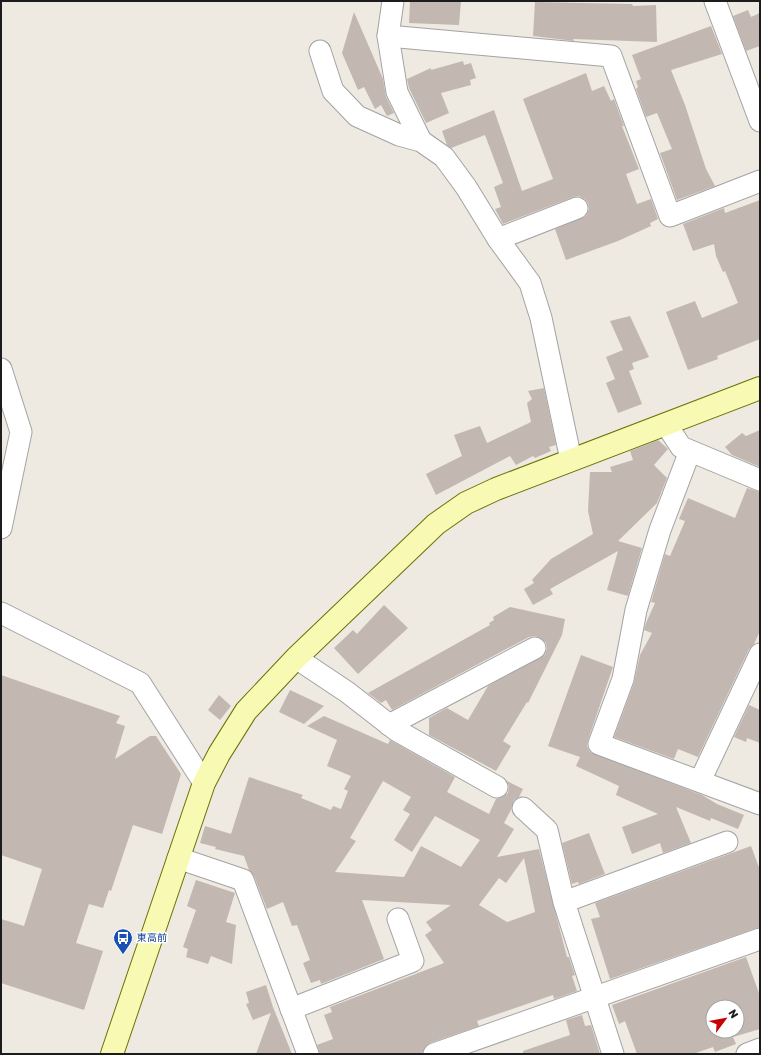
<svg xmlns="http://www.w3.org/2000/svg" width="761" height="1055" font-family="Rubik,'Noto Sans JP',sans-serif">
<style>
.building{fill:#c2b8b1;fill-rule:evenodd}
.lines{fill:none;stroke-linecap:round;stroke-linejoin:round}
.street-casing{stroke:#a3a3a3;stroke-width:23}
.secondary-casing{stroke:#6a7303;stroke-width:24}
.street{stroke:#fff;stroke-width:21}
.secondary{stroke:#f8fab3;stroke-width:22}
.labels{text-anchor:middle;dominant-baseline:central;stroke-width:3;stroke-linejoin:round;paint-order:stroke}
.transit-label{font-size:10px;fill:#164399;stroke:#fff;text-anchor:start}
</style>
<rect width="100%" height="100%" fill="#eee9e1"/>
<!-- building -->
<g class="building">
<polygon points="410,1 461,1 459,25 409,23"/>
<polygon points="535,2 632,4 633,6 656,5 657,42 573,39 574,41 533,36"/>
<polygon points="748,10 751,17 760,13 760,46 746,51 733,16"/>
<polygon points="354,12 383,79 386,97 394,113 387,116 381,105 375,109 364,87 358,90 342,53"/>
<polygon points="711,26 722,54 671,70 685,105 706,169 715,186 677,200 660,153 672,149 657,113 646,117 636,89 638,87 636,81 641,79 632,55"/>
<polygon points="463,61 464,65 471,63 476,78 470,80 471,85 441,93 449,113 426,123 409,88 407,79 431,68 431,70"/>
<polygon points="586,73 592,91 604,86 611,101 614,99 624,126 622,126 639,169 626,174 637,204 651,199 658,219 650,223 651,226 618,241 566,260 555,229 586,216 589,209 588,203 585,199 579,196 573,197 503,224 495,209 501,207 494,187 503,183 485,135 451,148 447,145 442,131 494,110 522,191 553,179 523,99"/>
<polygon points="760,200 760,339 717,356 718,359 688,370 666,312 695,301 702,318 738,303 725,271 723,272 716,256 714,244 693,251 683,224 724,208 725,213"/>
<polygon points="630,316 649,357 632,363 634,369 629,371 642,404 618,413 606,383 615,379 606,357 623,350 610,321"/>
<polygon points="544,388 556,445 549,447 551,451 535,458 533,456 516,465 510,456 436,495 426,474 462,456 454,435 480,426 487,443 531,422 527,403 532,399 528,391"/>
<polygon points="760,430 760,467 732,455 725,447 742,433 746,436"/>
<polygon points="658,440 668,449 654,465 667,478 657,503 618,541 642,548 628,596 607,590 618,551 550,589 553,594 533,605 524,589 534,583 532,580 551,559 593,534 588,511 590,472 612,472 610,467 633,460 630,451"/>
<polygon points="747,488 760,492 760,631 754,644 749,649 698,757 678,749 674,759 614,737 634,683 640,655 652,633 644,630 646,623 655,603 651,602 665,554 670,556 685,521 679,519 688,498 735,518"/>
<polygon points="384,605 408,628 358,674 334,648 353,630 357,634"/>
<polygon points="510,607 565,619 562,635 528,703 527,702 503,741 511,746 496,771 429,735 429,718 447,708 468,720 488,686 545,655 547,649 546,643 541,638 535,636 529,637 392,710 386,700 381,703 368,693 490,625 489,623 494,620 493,617"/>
<polygon points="581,655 613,667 588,740 587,746 590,752 702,795 717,804 744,815 738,829 711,818 710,821 676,807 691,843 663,853 660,843 632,854 622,827 658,814 616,795 619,786 576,766 580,757 548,746"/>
<polygon points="1,675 120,716 116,723 125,726 115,759 150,736 156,736 181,774 162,834 133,825 111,891 109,890 103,908 89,904 76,943 103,951 84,1010 1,983 1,919 24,926 42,869 1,855"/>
<polygon points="290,690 324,706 304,724 279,712"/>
<polygon points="219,695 231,706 220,720 208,710"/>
<polygon points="749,705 760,710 760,743 747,738 746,742 734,737"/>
<path d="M324,716L388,744L390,740L455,777L447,792L489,814L496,799L503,797L508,793L509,786L507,781L523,789L519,797L514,800L511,810L504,823L514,829L497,857L539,849L567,957H569L575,975L572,976L577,991L554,999L553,995L477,1021L479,1026L430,1043L425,1047L422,1054H320L317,1045L333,1039L324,1015L332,1012L330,1007L444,963L425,935L432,930L426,922L451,905L362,900L384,959L321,984L320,980L311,983L303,963L310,960L297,925L292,926L283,902L267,909L254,876L249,870L244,856L215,849L216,847L200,843L205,826L231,834L249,777L303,795L301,798L331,810L333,806L341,809L348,791L344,789L351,776L327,766L337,740L307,726ZM383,781L411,797L403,810L410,814L394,840L412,852L435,816L480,840L461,867L421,846L404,877L335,872L356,841L350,838ZM524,858L535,912L507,922L479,905L499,878L506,883Z"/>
<polygon points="589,833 605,874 579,884 578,882 572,884 562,843"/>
<polygon points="751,846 760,870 760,927 610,979 591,919 600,917 595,903"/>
<polygon points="196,880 235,893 226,922 236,925 232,964 211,956 208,964 186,957 188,949 183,947 196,910 187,906"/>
<path d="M746,957L760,996V1029L733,1037L736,1044L715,1052L713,1047L693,1054H637L625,1021L619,1024L612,1005ZM713,1007H737V1031H713Z"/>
<polygon points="266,985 273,1007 292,1054 256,1054 271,1013 253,1020 246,1004 249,1003 246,992"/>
<polygon points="582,1015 585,1026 591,1025 600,1054 523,1054 523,1051 570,1035 566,1020"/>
</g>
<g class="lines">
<defs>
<g id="street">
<polyline points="393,1 388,36 397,92 421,141"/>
<polyline points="715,1 760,121"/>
<polyline points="388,36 611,56 670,216 760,181"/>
<polyline points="320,51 333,91 357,116 399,135 421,141 444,157 466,187 498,239 530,283 541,318 571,460"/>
<polyline points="498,239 577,208"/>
<polyline points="1,369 21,432 1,528"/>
<polyline points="666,424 681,447 760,480"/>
<polyline points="690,451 660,530 636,610 623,679 599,744 760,804"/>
<polyline points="1,613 140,683 204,783"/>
<polyline points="296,658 347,692 396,730 497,787"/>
<polyline points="389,725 535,648"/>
<polyline points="700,781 760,654"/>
<polyline points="523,808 547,830 564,902 613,1054"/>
<polyline points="178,858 243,880 308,1054"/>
<polyline points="564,902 727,842"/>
<polyline points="291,1009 413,961 398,919"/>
<polyline points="434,1054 760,939"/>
<polyline points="747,1054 760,1049"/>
</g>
<polyline id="secondary" points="112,1054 204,783 219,754 246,711 296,658 436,524 466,503 496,489 760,388"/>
</defs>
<!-- street casing -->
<use href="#street" class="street-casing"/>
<!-- secondary casing -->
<use href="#secondary" class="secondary-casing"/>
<!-- street -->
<use href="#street" class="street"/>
<!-- secondary -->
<use href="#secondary" class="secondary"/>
</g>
<!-- icons -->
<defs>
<symbol id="bus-pin" viewBox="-11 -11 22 30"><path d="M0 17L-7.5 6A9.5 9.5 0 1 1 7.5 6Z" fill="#1a4fb4" stroke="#fff"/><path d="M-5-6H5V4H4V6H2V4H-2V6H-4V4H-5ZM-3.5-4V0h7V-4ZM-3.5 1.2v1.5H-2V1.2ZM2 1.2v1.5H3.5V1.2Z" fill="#fff"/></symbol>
</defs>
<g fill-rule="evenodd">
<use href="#bus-pin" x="112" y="927" width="22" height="30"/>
</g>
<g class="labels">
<!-- transit labels -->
<g class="transit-label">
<text x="137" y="938">東高前</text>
</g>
</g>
<!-- border -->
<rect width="761" height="1055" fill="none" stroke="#1c1c1c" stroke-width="4"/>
<!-- north arrow -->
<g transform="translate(725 1019) rotate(58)"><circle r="19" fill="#ffffff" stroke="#a4a4a4"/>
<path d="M0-3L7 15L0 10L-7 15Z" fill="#c80005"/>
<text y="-6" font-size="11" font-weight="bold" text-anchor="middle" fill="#1c1c1c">N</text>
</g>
</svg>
